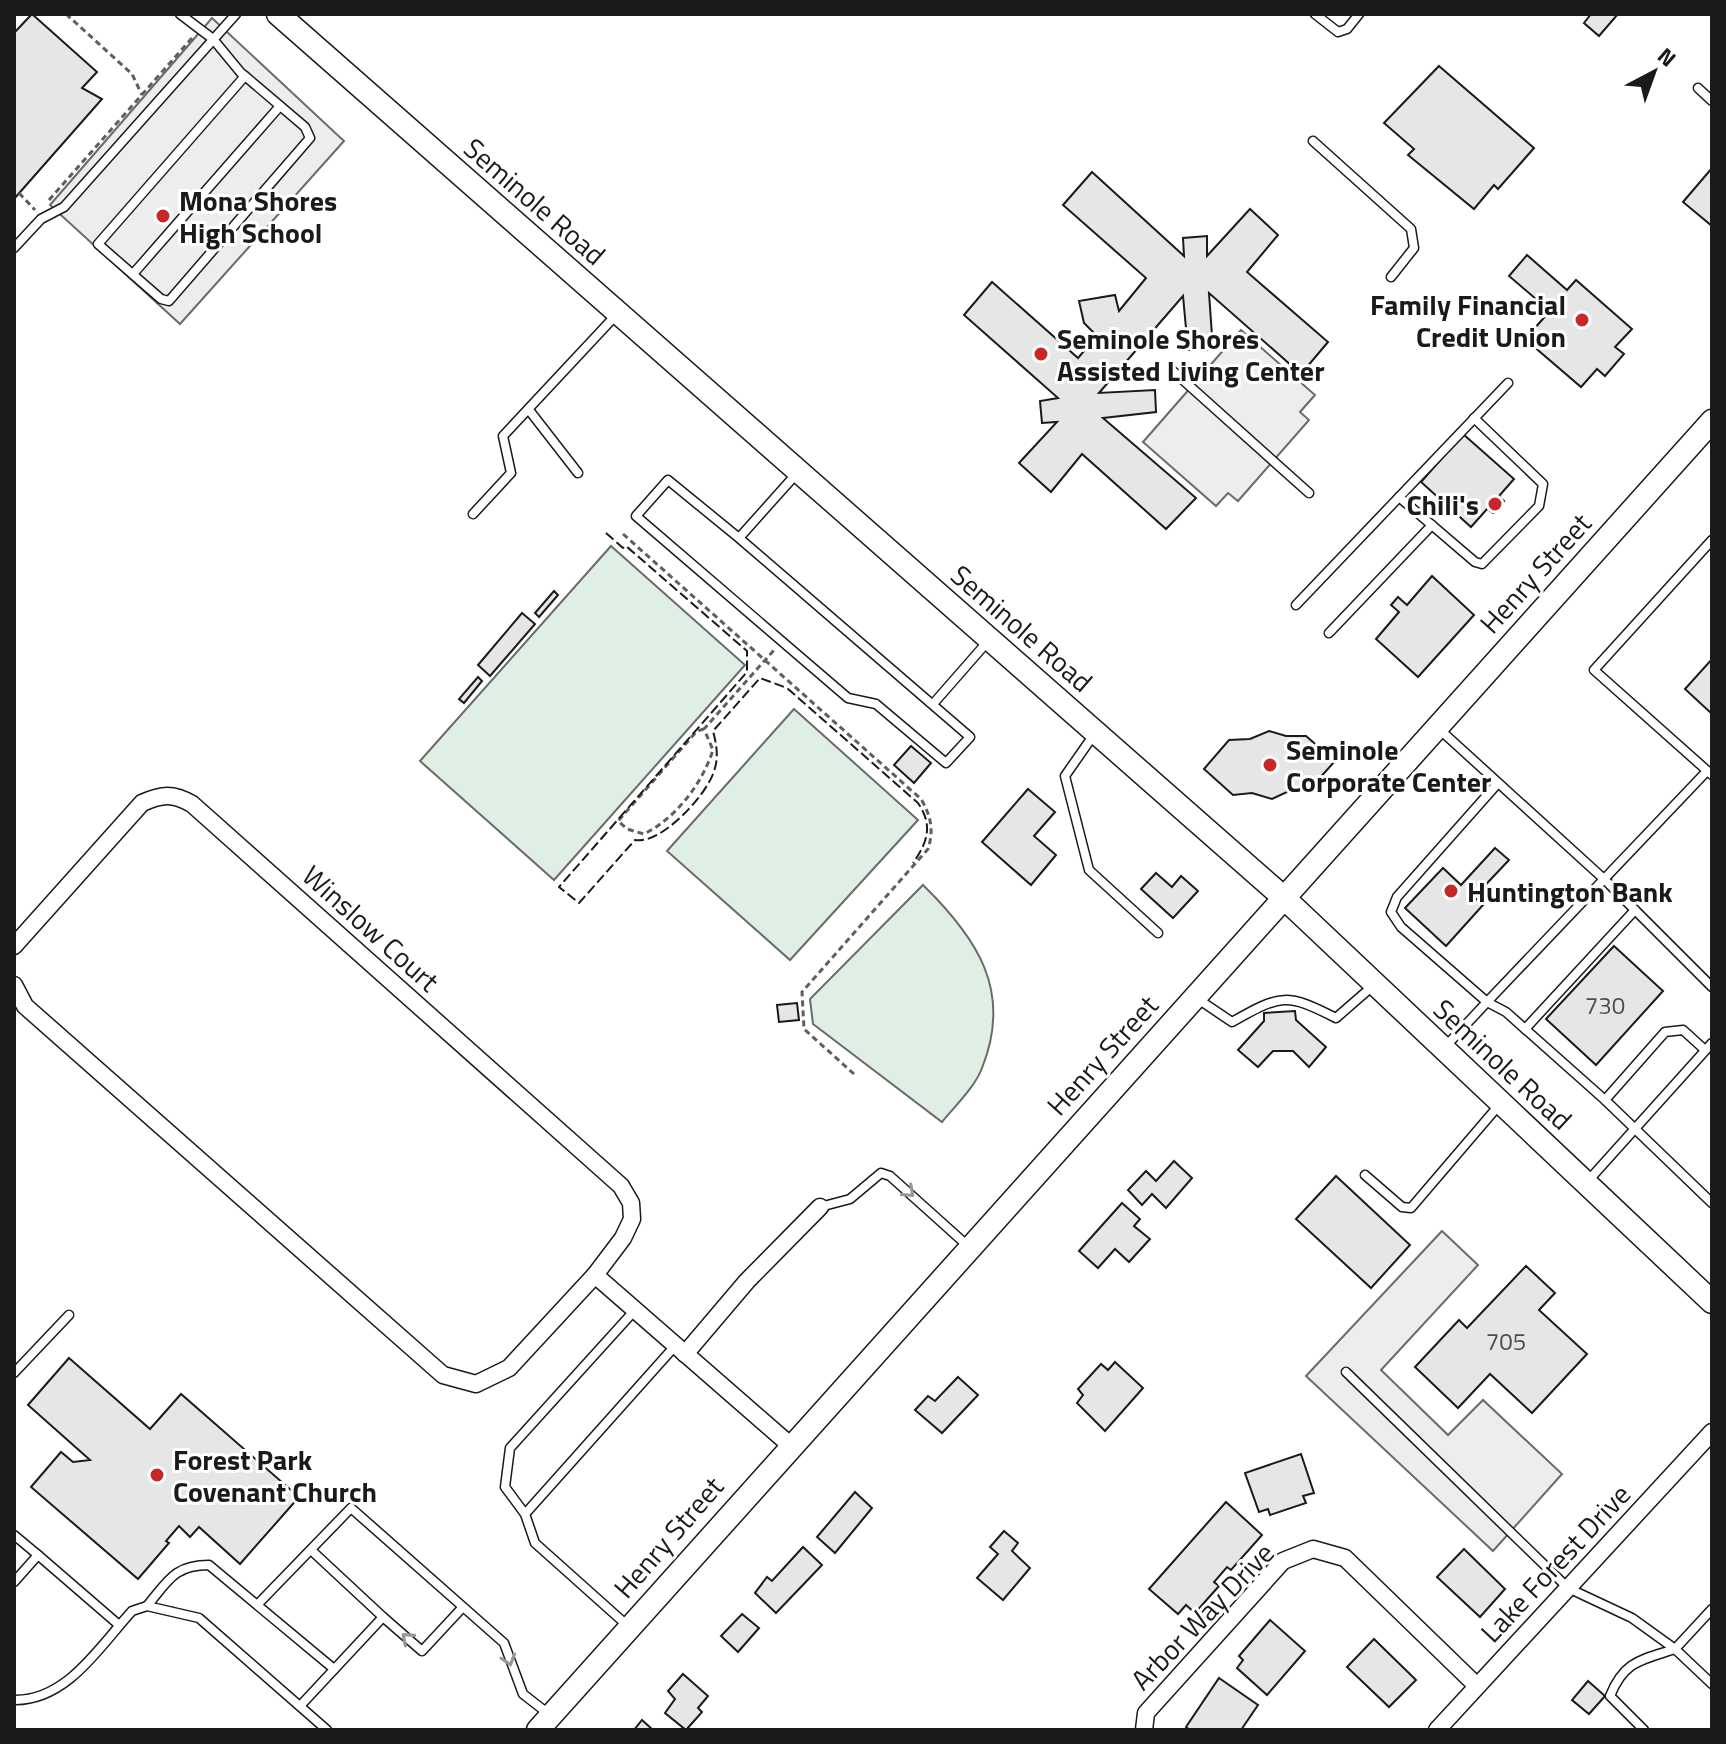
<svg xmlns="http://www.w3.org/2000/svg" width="1726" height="1744" font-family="'Titillium Web',sans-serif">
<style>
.green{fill:#e0efe3;stroke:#6a6a6a;stroke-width:2}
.parking{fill:#ededed;stroke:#6a6a6a;stroke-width:2}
.building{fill:#e6e6e6;stroke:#1a1a1a;stroke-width:2}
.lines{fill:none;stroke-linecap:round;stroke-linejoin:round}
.lane-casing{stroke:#1a1a1a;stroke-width:11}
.street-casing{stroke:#1a1a1a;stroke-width:19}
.secondary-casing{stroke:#1a1a1a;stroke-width:25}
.path{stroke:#5f5f5f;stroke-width:3;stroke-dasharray:6 4;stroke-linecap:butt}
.lane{stroke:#fff;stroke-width:8}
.street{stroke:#fff;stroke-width:16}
.secondary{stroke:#fff;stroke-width:22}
.fence{stroke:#1a1a1a;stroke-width:2;stroke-dasharray:10 4;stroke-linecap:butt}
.oneway{stroke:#989898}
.poi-dot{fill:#c62828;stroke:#fff;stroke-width:3}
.labels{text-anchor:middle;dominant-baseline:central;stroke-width:6;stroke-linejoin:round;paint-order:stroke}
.number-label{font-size:24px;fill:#4d4d4d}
.poi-label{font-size:28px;font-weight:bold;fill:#1a1a1a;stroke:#fff;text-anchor:start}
.street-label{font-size:28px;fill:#1a1a1a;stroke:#fff}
</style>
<rect width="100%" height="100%" fill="#fff"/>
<!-- green -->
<g class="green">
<polygon points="611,546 745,665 554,880 420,761"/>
<polygon points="794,709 918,820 790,960 667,851"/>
<path d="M923,885C977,938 1013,991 982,1068C975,1087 955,1106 942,1122L813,1024L810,999Z"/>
</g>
<!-- parking -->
<g class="parking">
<polygon points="212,18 344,141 180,324 50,205"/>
<polygon points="1241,330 1315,395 1300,412 1309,420 1238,501 1228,493 1216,506 1143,442"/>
<polygon points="1442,1231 1478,1265 1381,1370 1448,1435 1483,1400 1562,1474 1493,1551 1306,1376"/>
</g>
<!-- building -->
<g class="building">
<polygon points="32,14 97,72 82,88 102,99 14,199 14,33"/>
<polygon points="1591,14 1618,14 1599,36 1584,23"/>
<polygon points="1439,66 1534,148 1498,189 1494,185 1474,209 1408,155 1414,149 1384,123"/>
<polygon points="1712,168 1712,226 1683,202"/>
<polygon points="1092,172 1184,256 1183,238 1207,236 1207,256 1250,209 1278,235 1247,272 1328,342 1301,374 1209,293 1213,350 1188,350 1183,296 1099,393 1155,390 1156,412 1103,418 1196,498 1166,529 1082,454 1051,492 1019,463 1057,422 1042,423 1040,401 1058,398 964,315 992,282 1078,358 1097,336 1084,323 1079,301 1115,295 1119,311 1146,278 1063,205"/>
<polygon points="1527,255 1567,290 1576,280 1632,329 1615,347 1624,354 1605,376 1597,369 1581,387 1525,339 1550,311 1509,276"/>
<polygon points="1463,434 1514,479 1499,496 1504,501 1493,513 1487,509 1471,527 1421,482"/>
<polygon points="1432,576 1474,615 1418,677 1376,639 1399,612 1391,605 1398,597 1407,605"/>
<polygon points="554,591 558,595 539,617 535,613"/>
<polygon points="522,613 535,624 490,676 478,665"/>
<polygon points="1712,659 1712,714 1685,689"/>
<polygon points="478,677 482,681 464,703 459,699"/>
<polygon points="1269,731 1286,736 1306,736 1335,761 1309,790 1289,791 1272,799 1252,793 1233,795 1204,769 1229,740 1250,739"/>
<polygon points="911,746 931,763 914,783 894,765"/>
<polygon points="1028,789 1055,812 1034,836 1056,855 1031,885 982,842"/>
<polygon points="1495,848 1509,860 1474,897 1483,905 1446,946 1405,908 1443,868 1461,885"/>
<polygon points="1156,873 1172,887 1181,876 1198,891 1173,918 1141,889"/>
<polygon points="1614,946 1663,991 1596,1065 1546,1019"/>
<polygon points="797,1003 799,1020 779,1022 777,1005"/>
<polygon points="1295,1011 1296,1020 1326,1047 1309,1067 1293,1051 1273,1051 1258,1067 1238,1050 1264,1021 1264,1013"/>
<polygon points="1174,1161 1192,1178 1166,1208 1152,1194 1142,1205 1128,1190 1146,1171 1156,1181"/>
<polygon points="1336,1176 1410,1245 1371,1288 1296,1219"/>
<polygon points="1122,1203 1140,1219 1134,1226 1150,1239 1129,1262 1115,1249 1098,1268 1079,1251"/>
<polygon points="1526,1266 1555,1293 1539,1310 1587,1354 1532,1413 1490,1374 1458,1408 1415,1367 1459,1320 1467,1328"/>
<polygon points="69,1358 150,1429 181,1394 299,1497 240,1564 199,1527 190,1537 179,1526 166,1541 169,1543 138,1579 31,1487 61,1452 73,1462 90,1460 28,1405"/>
<polygon points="1115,1362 1143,1388 1105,1431 1077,1403 1083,1395 1078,1389 1101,1364 1108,1370"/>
<polygon points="958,1377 978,1395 942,1433 915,1410 928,1396 935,1401"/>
<polygon points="1301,1454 1314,1493 1303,1496 1306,1503 1270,1515 1268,1509 1259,1512 1245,1473"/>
<polygon points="855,1492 872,1508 835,1553 817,1537"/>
<polygon points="1226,1502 1262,1535 1231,1570 1227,1567 1214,1582 1219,1586 1195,1613 1186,1605 1178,1614 1149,1589"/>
<polygon points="1004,1531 1018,1543 1012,1551 1030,1568 1003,1600 977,1578 998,1554 990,1547"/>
<polygon points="803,1547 822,1565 776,1613 755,1593 767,1577 772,1581"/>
<polygon points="1464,1549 1505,1589 1480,1617 1437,1577"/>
<polygon points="742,1614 759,1628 738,1652 721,1636"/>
<polygon points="1270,1620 1305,1651 1267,1695 1237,1668 1243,1660 1239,1656"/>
<polygon points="1374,1639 1416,1680 1389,1707 1347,1667"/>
<polygon points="683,1674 708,1696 698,1708 702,1712 686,1730 665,1713 675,1699 668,1691"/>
<polygon points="1219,1678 1258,1705 1241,1730 1190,1730 1186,1727"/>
<polygon points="1588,1681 1605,1696 1589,1714 1572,1700"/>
<polygon points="642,1720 653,1730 634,1730"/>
</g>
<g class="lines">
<defs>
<g id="lane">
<polyline points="180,14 213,39 241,73 245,76 305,127 310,138 169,301 161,299 98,244 245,76"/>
<polyline points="1315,14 1338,32 1347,29 1359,14"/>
<polyline points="1698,88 1712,101"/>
<polyline points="1313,141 1411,229 1414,248 1391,277"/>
<polyline points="14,248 41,219 64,207 236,14"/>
<polyline points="133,274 280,106"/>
<polyline points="1174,372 1309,493"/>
<polyline points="529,410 578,473"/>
<polyline points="1399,497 1475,562 1482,564 1539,506 1543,484 1474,418"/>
<polyline points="473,514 511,473 503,436 617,314"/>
<polyline points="739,538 970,737 946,763 876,704 848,698 636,516 668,480 739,538 798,472"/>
<polyline points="1712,540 1594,670 1712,775"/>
<polyline points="1296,605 1508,383"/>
<polyline points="1329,633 1432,525"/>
<polyline points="933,704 989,640"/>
<polyline points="1438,728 1605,880 1712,987"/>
<polyline points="1095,733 1065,776 1089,870 1158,933"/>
<polyline points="1498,783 1397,897 1391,912 1401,927 1487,1002 1707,771"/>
<path d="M1195,997L1232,1022C1281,994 1287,993 1336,1018L1375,984"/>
<polyline points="1525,1029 1635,910"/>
<polyline points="1445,1047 1487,1002 1506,1012 1605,1100"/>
<polyline points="1705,1050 1683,1030 1665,1032 1605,1100 1712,1203"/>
<polyline points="1365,1175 1402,1207 1411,1208 1500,1104"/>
<polyline points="1587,1182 1712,1043"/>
<polyline points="820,1207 850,1199 881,1173 890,1176 969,1247"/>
<path d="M1346,1372L1568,1588L1632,1618L1675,1649C1641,1660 1624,1661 1610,1696L1644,1730"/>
<polyline points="14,1373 69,1315"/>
<polyline points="525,1514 505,1487 510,1448 635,1310"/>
<polyline points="14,1535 38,1555 14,1582"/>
<polyline points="311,1550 383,1617"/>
<polyline points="38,1555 119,1625"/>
<polyline points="258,1604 351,1508 504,1643 523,1694 550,1715"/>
<path d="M147,1606C168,1581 174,1565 209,1565L334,1669"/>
<polyline points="1712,1609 1675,1649 1712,1684"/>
<polyline points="629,1627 535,1543 525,1514 675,1346"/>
<path d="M14,1700C67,1701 100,1646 132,1611L147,1606L199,1618L327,1730"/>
<polyline points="300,1706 383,1617 422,1651 462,1608"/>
</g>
<g id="street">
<path d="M14,946L142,803C162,794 173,793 192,804L621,1186L631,1203L632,1219L623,1238L595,1275L509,1368L476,1384L443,1375L25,1006L14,985"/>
<polyline points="595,1275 790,1445"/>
<polyline points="685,1354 747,1281 820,1207"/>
<polyline points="1144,1730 1146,1713 1283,1561 1313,1549 1345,1558 1477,1686"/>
<polyline points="1437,1730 1712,1432"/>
</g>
<g id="secondary">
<polyline points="278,14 1283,897 1712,1302"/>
<polyline points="538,1730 1712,421"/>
</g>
</defs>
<!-- lane casing -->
<use href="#lane" class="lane-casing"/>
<!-- street casing -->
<use href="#street" class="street-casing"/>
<!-- secondary casing -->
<use href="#secondary" class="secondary-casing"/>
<!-- path -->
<g class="path">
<polyline points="66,14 132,74 142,95"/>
<polyline points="19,193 35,210"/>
<polyline points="49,200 192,38"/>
<path d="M623,534L921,799C931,816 934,830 928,849L802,992L804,1029L854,1074"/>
<path d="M704,729L697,731L618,821L627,829L644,834C676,818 702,784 713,750L704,729L774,650"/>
</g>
<!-- lane -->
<use href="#lane" class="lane"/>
<!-- street -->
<use href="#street" class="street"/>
<!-- secondary -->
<use href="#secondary" class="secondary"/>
<!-- fence -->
<path class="fence" d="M606,533L623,548L626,546L747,651V672L559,887L579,903L635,840C661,845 705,796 713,774C719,759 717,746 713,731L760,678L787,688L918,803C933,825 928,842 913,863"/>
</g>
<!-- one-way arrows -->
<defs><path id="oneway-chevron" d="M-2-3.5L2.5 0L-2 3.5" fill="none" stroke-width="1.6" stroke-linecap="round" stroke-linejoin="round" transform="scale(2)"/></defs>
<g class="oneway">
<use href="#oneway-chevron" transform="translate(909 1192) rotate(42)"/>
<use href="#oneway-chevron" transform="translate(407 1638) rotate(-139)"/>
<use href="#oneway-chevron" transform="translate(509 1660) rotate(73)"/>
</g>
<!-- markers -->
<g class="poi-dot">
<circle cx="163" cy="216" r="8"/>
<circle cx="1582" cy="320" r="8"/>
<circle cx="1041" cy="354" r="8"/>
<circle cx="1495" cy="504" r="8"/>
<circle cx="1270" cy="765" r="8"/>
<circle cx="1451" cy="891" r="8"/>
<circle cx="157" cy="1475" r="8"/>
</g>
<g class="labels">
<!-- number labels -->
<g class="number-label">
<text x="1605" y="1005">730</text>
<text x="1506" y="1341">705</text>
</g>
<!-- poi labels -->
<g class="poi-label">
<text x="179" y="200">Mona Shores<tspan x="179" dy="32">High School</tspan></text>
<text x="1566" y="304" text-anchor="end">Family Financial<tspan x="1566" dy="32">Credit Union</tspan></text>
<text x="1057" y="338">Seminole Shores<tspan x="1057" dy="32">Assisted Living Center</tspan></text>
<text x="1479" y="504" text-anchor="end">Chili's</text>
<text x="1286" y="749">Seminole<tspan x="1286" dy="32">Corporate Center</tspan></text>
<text x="1467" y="891">Huntington Bank</text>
<text x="173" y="1459">Forest Park<tspan x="173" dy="32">Covenant Church</tspan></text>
</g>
<!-- street labels -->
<g class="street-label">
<text transform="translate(535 201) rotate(41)">Seminole Road</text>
<text transform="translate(1535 573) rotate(-48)">Henry Street</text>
<text transform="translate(1022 628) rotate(41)">Seminole Road</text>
<text transform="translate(371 928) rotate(42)">Winslow Court</text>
<text transform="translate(1102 1055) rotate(-48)">Henry Street</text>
<text transform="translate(1503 1064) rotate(43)">Seminole Road</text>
<text transform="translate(668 1537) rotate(-49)">Henry Street</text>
<text transform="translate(1555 1563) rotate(-47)">Lake Forest Drive</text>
<text transform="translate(1202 1616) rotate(-46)">Arbor Way Drive</text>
</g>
</g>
<!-- border -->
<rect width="1726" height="1744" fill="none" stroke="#1a1a1a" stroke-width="32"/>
<!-- north arrow -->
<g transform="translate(1654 72) rotate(41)" stroke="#ffffff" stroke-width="6" paint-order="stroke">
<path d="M0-6L14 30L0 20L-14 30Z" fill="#1a1a1a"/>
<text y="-12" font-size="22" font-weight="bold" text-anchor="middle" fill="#1a1a1a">N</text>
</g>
</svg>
